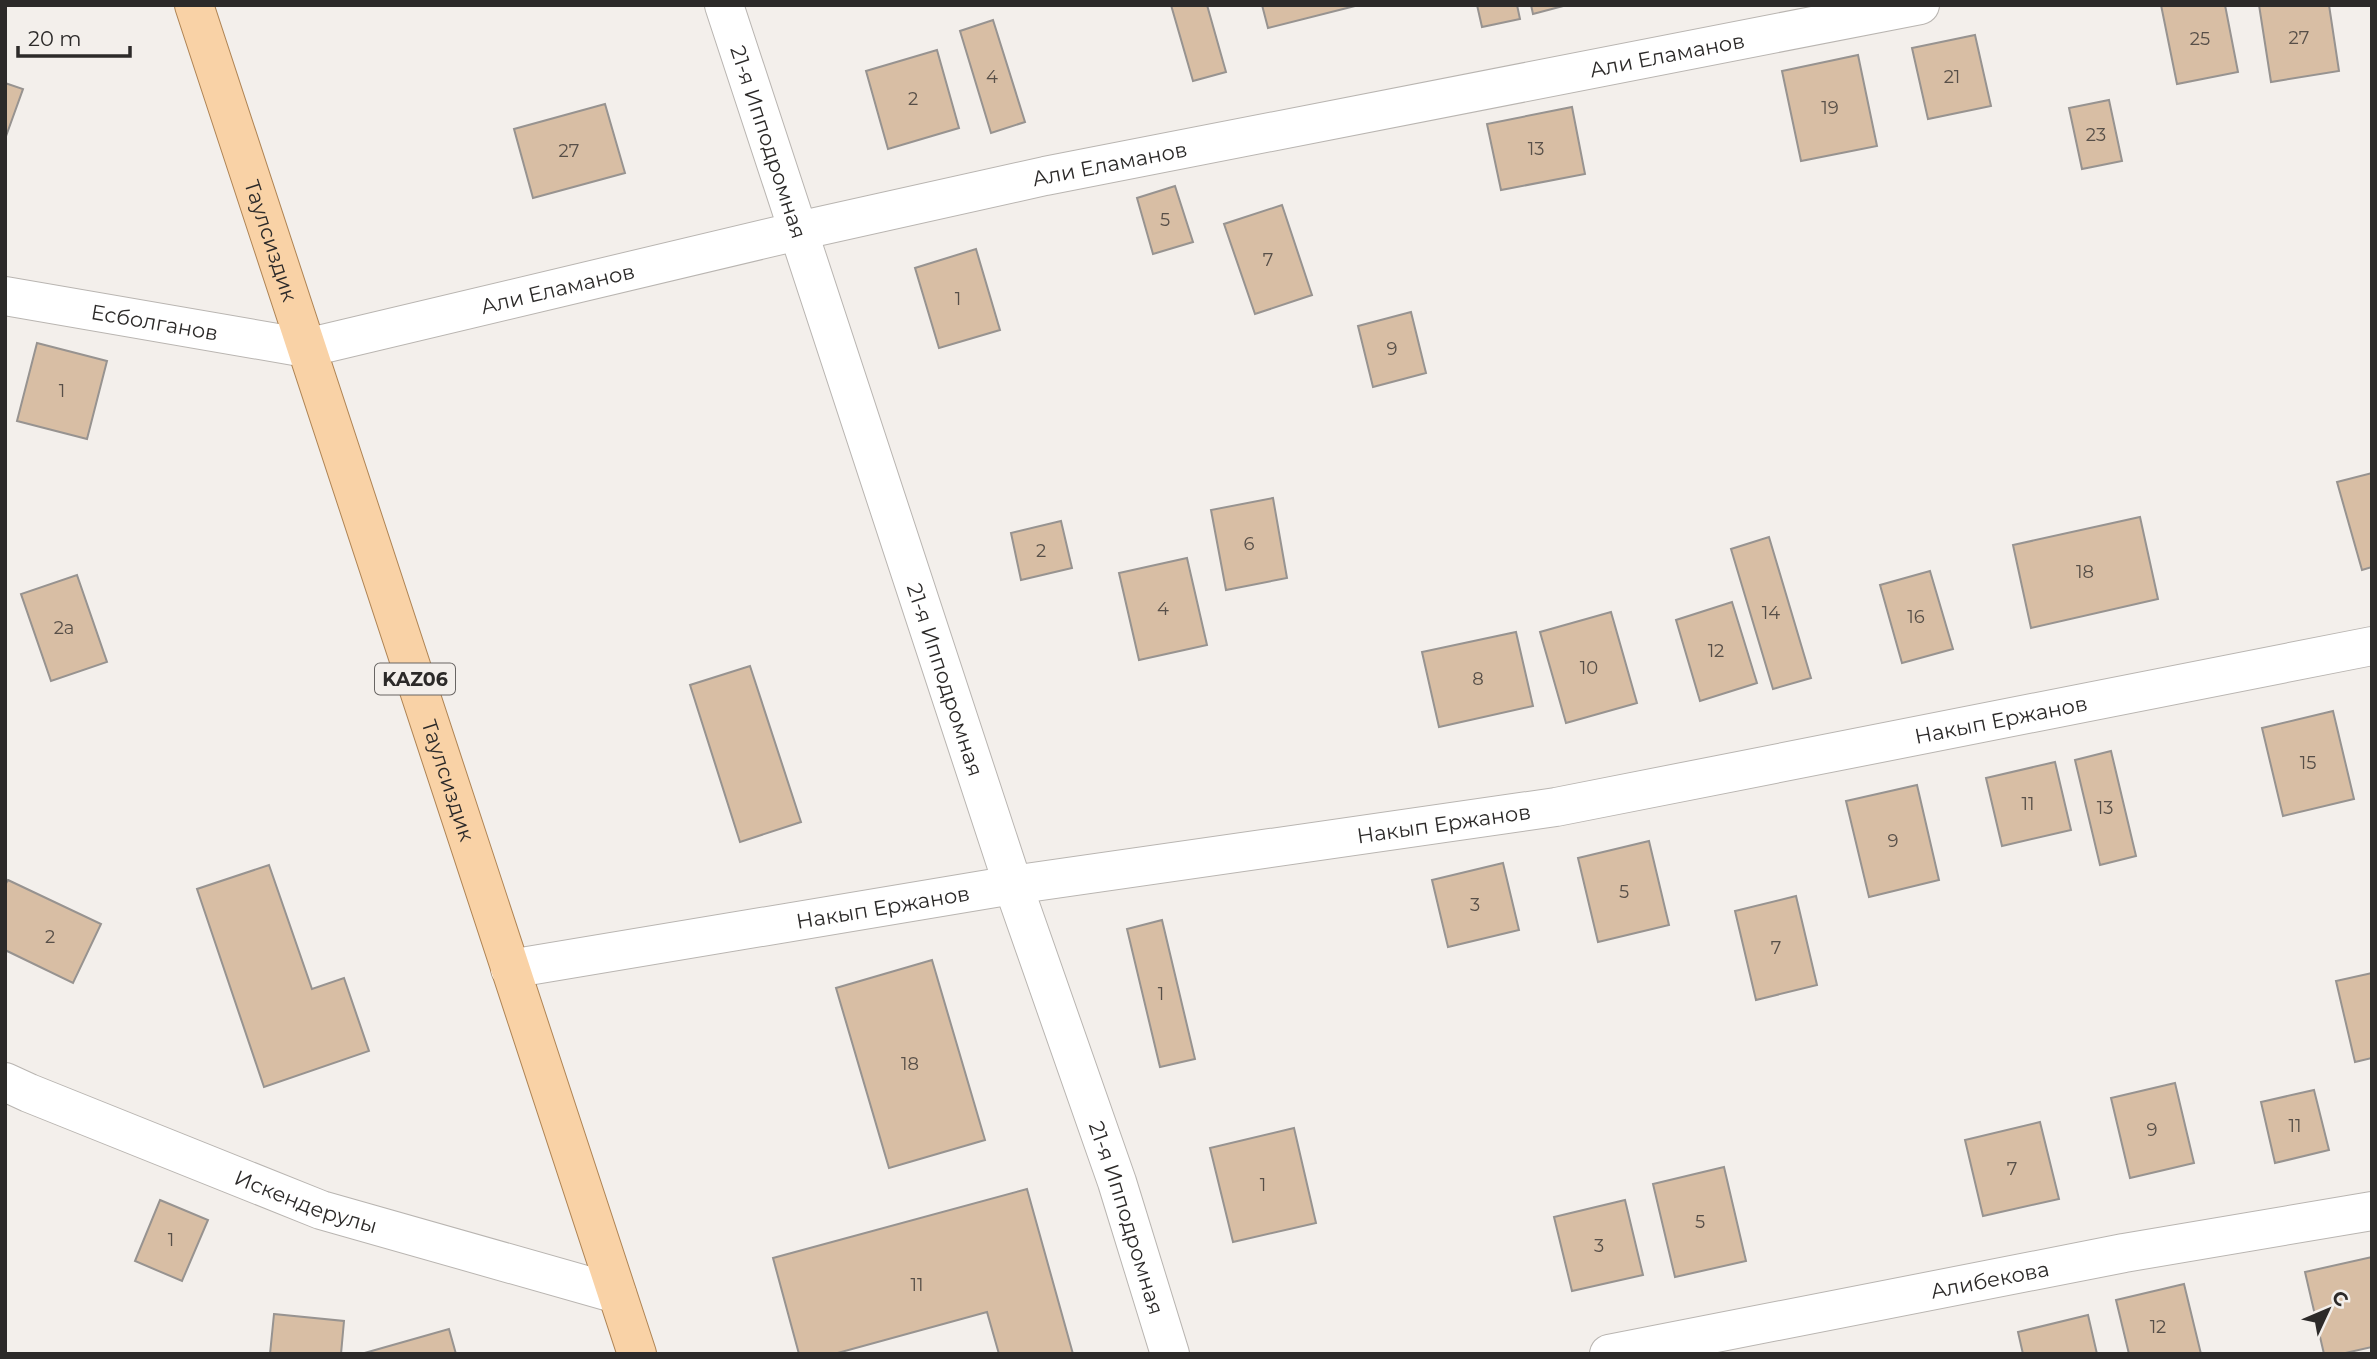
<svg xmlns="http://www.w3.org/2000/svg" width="2377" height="1359" font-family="Montserrat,sans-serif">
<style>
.building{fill:#d8bea4;stroke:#979390;stroke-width:2}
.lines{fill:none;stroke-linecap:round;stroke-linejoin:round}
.minor-casing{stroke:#b9b5b1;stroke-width:40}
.major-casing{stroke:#af8454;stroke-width:40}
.minor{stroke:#fff;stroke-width:38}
.major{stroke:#f9d2a6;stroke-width:38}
.labels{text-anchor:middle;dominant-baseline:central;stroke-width:5;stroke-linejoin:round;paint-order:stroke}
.number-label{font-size:18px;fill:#574f48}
.shield{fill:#f3efeb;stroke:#686563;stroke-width:2}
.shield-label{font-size:19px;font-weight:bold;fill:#2c2a29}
.street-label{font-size:21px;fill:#2c2a29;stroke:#f3efeb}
</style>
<rect width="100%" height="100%" fill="#f3efeb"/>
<!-- building -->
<g class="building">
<polygon points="1171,5 1207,5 1226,72 1193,81"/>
<polygon points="1262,5 1359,5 1268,28"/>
<polygon points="1477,5 1517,5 1520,19 1482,27"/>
<polygon points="1531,5 1567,5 1533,14"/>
<polygon points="2161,5 2225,5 2238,72 2177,84"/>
<polygon points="2259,5 2329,5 2339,71 2271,82"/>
<polygon points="993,20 1025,122 991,133 960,31"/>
<polygon points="1975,35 1991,106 1928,119 1912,48"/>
<polygon points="937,50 959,128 888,149 866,71"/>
<polygon points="1858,55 1877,146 1801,161 1782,71"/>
<polygon points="5,83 23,89 5,139"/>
<polygon points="2109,100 2122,161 2082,169 2069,108"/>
<polygon points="605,104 625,173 533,198 514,129"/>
<polygon points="1572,107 1585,174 1501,190 1487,124"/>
<polygon points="1175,186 1193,242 1153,254 1137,198"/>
<polygon points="1282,205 1312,295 1255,314 1224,224"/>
<polygon points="976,249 1000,330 939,348 915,268"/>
<polygon points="1411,312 1426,373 1373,387 1358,326"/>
<polygon points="37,343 107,361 87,439 17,421"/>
<polygon points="2372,473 2372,567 2362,570 2337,482"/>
<polygon points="1273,498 1287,578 1226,590 1211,510"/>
<polygon points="2140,517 2158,599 2031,628 2013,545"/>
<polygon points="1061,521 1072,568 1021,580 1011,533"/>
<polygon points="1769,537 1811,678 1773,689 1731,549"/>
<polygon points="1187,558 1207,645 1139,660 1119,573"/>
<polygon points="1930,571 1953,649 1902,663 1880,585"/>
<polygon points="77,575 107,662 51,681 21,594"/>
<polygon points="1732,602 1757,683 1700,701 1676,620"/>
<polygon points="1611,612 1637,703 1566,723 1540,632"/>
<polygon points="1516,632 1533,706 1439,727 1422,652"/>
<polygon points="750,666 801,822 740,842 690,685"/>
<polygon points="2333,711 2354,799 2283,816 2262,728"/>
<polygon points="2111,751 2136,856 2100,865 2075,760"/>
<polygon points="2055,762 2071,830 2002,846 1986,778"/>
<polygon points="1917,785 1939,880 1869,897 1846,801"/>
<polygon points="1649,841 1669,925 1598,942 1578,858"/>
<polygon points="1503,863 1519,930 1448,947 1432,880"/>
<polygon points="269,865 312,989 344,978 369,1051 264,1087 197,889"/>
<polygon points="8,880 101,924 73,983 5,950 5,885"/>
<polygon points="1796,896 1817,985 1756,1000 1735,911"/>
<polygon points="1162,920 1195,1059 1160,1067 1127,929"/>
<polygon points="932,960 985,1140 889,1168 836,988"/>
<polygon points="2372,973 2372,1058 2355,1062 2336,981"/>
<polygon points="2175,1083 2194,1163 2130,1178 2111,1098"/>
<polygon points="2314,1090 2329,1150 2275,1163 2261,1102"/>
<polygon points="2040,1122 2059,1199 1983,1216 1965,1140"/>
<polygon points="1294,1128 1316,1223 1233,1242 1210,1148"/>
<polygon points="1724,1167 1746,1261 1675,1277 1653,1184"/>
<polygon points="1027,1189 1073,1354 999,1354 987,1312 834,1354 799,1354 773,1258"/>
<polygon points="160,1200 208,1220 182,1281 135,1261"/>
<polygon points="1625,1200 1643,1275 1572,1291 1554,1217"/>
<polygon points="2372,1257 2372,1347 2341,1354 2324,1354 2305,1272"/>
<polygon points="2184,1284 2201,1354 2129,1354 2116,1300"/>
<polygon points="274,1314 344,1321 341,1354 270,1354"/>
<polygon points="2088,1315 2097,1354 2023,1354 2018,1332"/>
<polygon points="449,1329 456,1354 361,1354"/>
</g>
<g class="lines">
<defs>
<g id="minor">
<path id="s1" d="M724,5L1013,885L1117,1182L1170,1354"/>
<path id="s2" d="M5,296L306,348L798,231L1045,176L1920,5"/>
<path id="s3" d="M510,969L1013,885L1556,807L2372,646"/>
<path id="s4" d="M5,1082L29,1093L321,1210L617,1294"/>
<path id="s5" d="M1609,1354L2124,1253L2372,1211"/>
</g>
<g id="major">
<path id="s6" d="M194,5L637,1354"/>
</g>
</defs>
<!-- minor casing -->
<use href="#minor" class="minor-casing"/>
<!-- major casing -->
<use href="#major" class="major-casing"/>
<!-- minor -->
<use href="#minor" class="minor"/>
<!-- major -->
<use href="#major" class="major"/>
</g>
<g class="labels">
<!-- number labels -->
<g class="number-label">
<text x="2299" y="38">27</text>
<text x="2200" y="39">25</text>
<text x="992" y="77">4</text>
<text x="1952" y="77">21</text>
<text x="913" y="99">2</text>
<text x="1830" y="108">19</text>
<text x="2096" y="135">23</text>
<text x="1536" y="149">13</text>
<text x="569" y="151">27</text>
<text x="1165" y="220">5</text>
<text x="1268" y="260">7</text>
<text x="958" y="299">1</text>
<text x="1392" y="349">9</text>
<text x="62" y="391">1</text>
<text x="1249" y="544">6</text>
<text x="1041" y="551">2</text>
<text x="2085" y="572">18</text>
<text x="1163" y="609">4</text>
<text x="1771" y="613">14</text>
<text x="1916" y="617">16</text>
<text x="64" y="628">2а</text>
<text x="1716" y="651">12</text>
<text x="1589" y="668">10</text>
<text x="1478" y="679">8</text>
<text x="2308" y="763">15</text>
<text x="2028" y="804">11</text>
<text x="2105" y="808">13</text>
<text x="1893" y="841">9</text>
<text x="1624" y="892">5</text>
<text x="1475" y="905">3</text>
<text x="50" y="937">2</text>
<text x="1776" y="948">7</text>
<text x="1161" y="994">1</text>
<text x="910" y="1064">18</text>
<text x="2295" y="1126">11</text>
<text x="2152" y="1130">9</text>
<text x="2012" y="1169">7</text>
<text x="1263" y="1185">1</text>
<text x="1700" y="1222">5</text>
<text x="171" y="1240">1</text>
<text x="1599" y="1246">3</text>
<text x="917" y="1285">11</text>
<text x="2158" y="1327">12</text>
</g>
<!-- shield labels -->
<rect class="shield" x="375" y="663.5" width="80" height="31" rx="5"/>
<g class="shield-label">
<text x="415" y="679">KAZ06</text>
</g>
<!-- street labels -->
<g class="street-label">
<text stroke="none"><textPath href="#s2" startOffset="1698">Али Еламанов</textPath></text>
<text stroke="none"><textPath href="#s1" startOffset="144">21-я Ипподромная</textPath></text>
<text stroke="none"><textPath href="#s2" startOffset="1130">Али Еламанов</textPath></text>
<text stroke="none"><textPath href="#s6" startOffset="248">Таулсиздик</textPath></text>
<text stroke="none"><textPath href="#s2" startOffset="564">Али Еламанов</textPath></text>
<text stroke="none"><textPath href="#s2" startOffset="152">Есболганов</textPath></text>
<text stroke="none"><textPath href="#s1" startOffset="710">21-я Ипподромная</textPath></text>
<text stroke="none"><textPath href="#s3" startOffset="1512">Накып Ержанов</textPath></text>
<text stroke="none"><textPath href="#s6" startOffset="816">Таулсиздик</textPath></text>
<text stroke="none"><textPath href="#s3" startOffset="945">Накып Ержанов</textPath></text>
<text stroke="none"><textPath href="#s3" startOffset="378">Накып Ержанов</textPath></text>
<text stroke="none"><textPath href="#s4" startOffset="324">Искендерулы</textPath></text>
<text stroke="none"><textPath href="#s1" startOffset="1278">21-я Ипподромная</textPath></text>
<text stroke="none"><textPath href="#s5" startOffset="388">Алибекова</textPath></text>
</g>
</g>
<!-- border -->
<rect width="2377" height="1359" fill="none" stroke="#2c2a29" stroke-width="14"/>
<!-- north arrow -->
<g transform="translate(2328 1310) rotate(46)" stroke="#f3efeb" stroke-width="5" paint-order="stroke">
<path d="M0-5L12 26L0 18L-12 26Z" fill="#2c2a29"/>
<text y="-10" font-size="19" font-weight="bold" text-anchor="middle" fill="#2c2a29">С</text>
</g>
<!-- scale -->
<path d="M18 46v10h112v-10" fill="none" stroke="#2c2a29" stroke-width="3.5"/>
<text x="28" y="46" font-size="21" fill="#2c2a29" stroke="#f3efeb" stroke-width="5" paint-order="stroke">20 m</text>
</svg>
